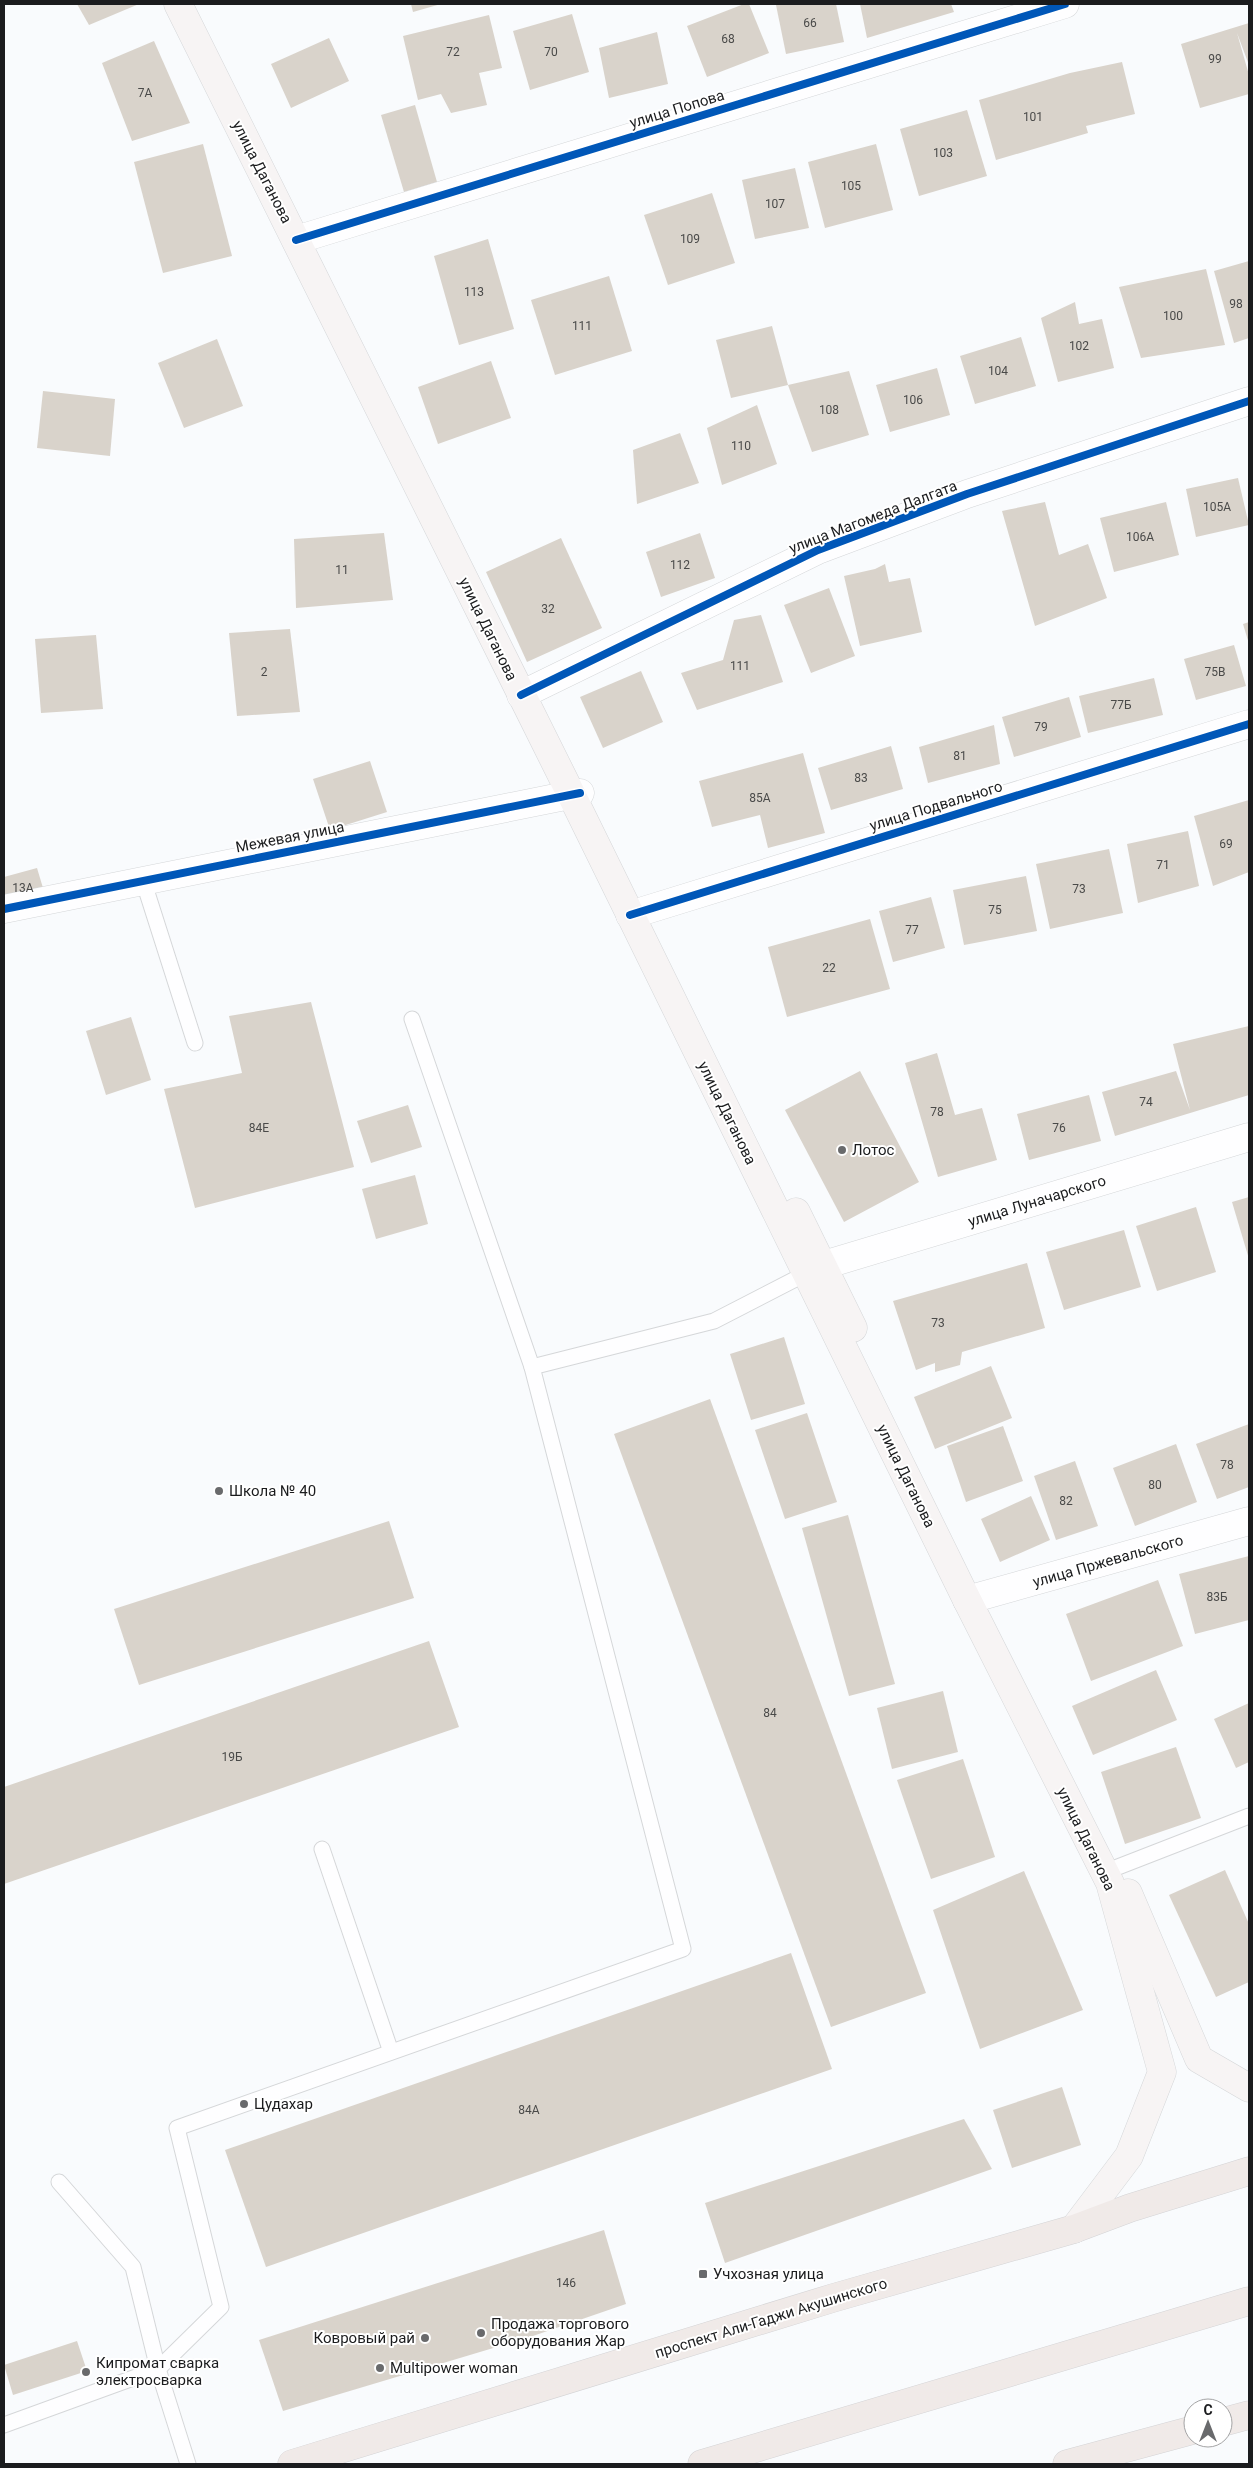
<svg xmlns="http://www.w3.org/2000/svg" width="1253" height="2468" font-family="Roboto,sans-serif">
<style>
.building{fill:#d9d3cb}
.lines{fill:none;stroke-linecap:round;stroke-linejoin:round}
.lane-casing{stroke:#d5d7d9;stroke-width:17}
.street-casing{stroke:#d5d7d9;stroke-width:29}
.secondary-casing{stroke:#d5d7d9;stroke-width:29}
.primary-casing{stroke:#d4d4d6;stroke-width:29}
.lane{stroke:#fefeff;stroke-width:15}
.street{stroke:#fefeff;stroke-width:28}
.secondary{stroke:#f7f4f4;stroke-width:28}
.primary{stroke:#f0eae8;stroke-width:28}
.cycleway-casing{stroke:#fff;stroke-width:11}
.cycleway{stroke:#0057b8;stroke-width:8}
.poi-dot{fill:#696a6c;stroke:#fff;stroke-width:2}
.labels{text-anchor:middle;dominant-baseline:central;stroke-width:4;stroke-linejoin:round;paint-order:stroke}
.number-label{font-size:12px;fill:#4a4a49}
.street-label{font-size:15px;fill:#1b1c1e;stroke:#fff}
.poi-label{font-size:15px;fill:#1b1c1e;stroke:#fff;text-anchor:start}
</style>
<rect width="100%" height="100%" fill="#f9fbfd"/>
<!-- building -->
<g class="building">
<polygon points="77,4 139,4 89,25"/>
<polygon points="411,4 441,4 413,12"/>
<polygon points="744,4 749,4 769,53 707,77 687,26"/>
<polygon points="780,4 836,4 844,42 786,54 776,5"/>
<polygon points="860,4 951,4 954,12 867,38"/>
<polygon points="572,14 589,72 530,90 513,31"/>
<polygon points="489,15 502,68 479,73 487,105 451,113 441,94 418,100 403,36"/>
<polygon points="1249,23 1249,65 1237,33 1249,75 1249,94 1200,108 1181,44"/>
<polygon points="657,32 668,84 609,98 599,48"/>
<polygon points="329,38 349,81 291,108 271,64"/>
<polygon points="154,41 190,123 132,141 102,63"/>
<polygon points="1122,62 1135,114 1086,126 1088,133 996,160 979,100 1070,73"/>
<polygon points="415,105 437,182 404,192 381,115"/>
<polygon points="967,110 987,176 919,196 900,129"/>
<polygon points="203,144 232,256 163,273 134,162"/>
<polygon points="876,144 893,210 825,228 808,162"/>
<polygon points="795,168 809,228 755,239 742,180"/>
<polygon points="712,193 735,263 668,285 644,215"/>
<polygon points="488,239 514,329 459,345 434,256"/>
<polygon points="1249,261 1249,338 1234,343 1214,271"/>
<polygon points="1206,269 1225,345 1141,358 1119,287"/>
<polygon points="609,276 632,351 555,375 531,300"/>
<polygon points="1075,302 1079,324 1102,319 1114,368 1058,382 1041,318"/>
<polygon points="772,326 788,385 731,398 716,340"/>
<polygon points="1021,337 1036,386 975,404 960,356"/>
<polygon points="217,339 243,406 184,428 158,363"/>
<polygon points="491,361 511,418 438,444 418,387"/>
<polygon points="937,368 950,415 890,432 876,385"/>
<polygon points="849,371 869,435 812,452 788,385"/>
<polygon points="43,391 115,399 110,456 37,448"/>
<polygon points="757,405 777,464 722,485 707,428"/>
<polygon points="680,433 699,483 637,504 633,450"/>
<polygon points="1238,478 1249,525 1196,537 1186,489"/>
<polygon points="1045,502 1059,555 1088,544 1107,598 1035,626 1002,511"/>
<polygon points="1166,502 1179,555 1114,572 1100,518"/>
<polygon points="384,533 393,600 296,608 294,539"/>
<polygon points="700,533 715,578 661,597 646,552"/>
<polygon points="561,538 602,628 527,662 486,572"/>
<polygon points="885,564 889,582 910,578 922,632 860,646 844,576 875,569"/>
<polygon points="829,588 855,656 811,673 784,605"/>
<polygon points="761,615 783,682 697,710 681,673 723,660 734,620"/>
<polygon points="1249,622 1249,644 1243,624"/>
<polygon points="290,629 300,712 237,716 229,633"/>
<polygon points="96,635 103,709 41,713 35,639"/>
<polygon points="1234,645 1246,686 1196,700 1184,659"/>
<polygon points="641,671 663,722 603,748 580,697"/>
<polygon points="1154,678 1163,715 1088,733 1079,696"/>
<polygon points="1069,697 1081,737 1014,757 1002,717"/>
<polygon points="994,725 1000,764 928,783 919,747"/>
<polygon points="891,746 903,789 831,810 818,768"/>
<polygon points="803,753 825,833 768,848 760,815 712,827 699,781"/>
<polygon points="370,761 387,812 330,830 313,779"/>
<polygon points="1249,800 1249,872 1213,886 1194,816"/>
<polygon points="1188,831 1199,886 1138,903 1127,844"/>
<polygon points="1109,849 1123,913 1050,929 1036,864"/>
<polygon points="37,868 46,898 4,908 4,877"/>
<polygon points="1026,876 1037,931 964,945 953,890"/>
<polygon points="931,897 945,948 893,962 879,911"/>
<polygon points="870,919 890,989 787,1017 768,947"/>
<polygon points="311,1002 354,1167 195,1208 164,1089 242,1073 229,1016"/>
<polygon points="131,1017 151,1080 106,1095 86,1031"/>
<polygon points="1249,1026 1249,1095 1115,1136 1102,1092 1176,1071 1190,1110 1173,1044"/>
<polygon points="937,1053 955,1115 982,1108 997,1160 938,1177 905,1063"/>
<polygon points="860,1071 919,1182 844,1222 785,1110"/>
<polygon points="1089,1095 1101,1141 1029,1160 1017,1114"/>
<polygon points="408,1105 422,1147 371,1163 357,1121"/>
<polygon points="415,1175 428,1224 376,1239 362,1189"/>
<polygon points="1249,1197 1249,1259 1232,1202"/>
<polygon points="1196,1207 1216,1272 1157,1291 1136,1226"/>
<polygon points="1124,1230 1141,1287 1064,1310 1046,1252"/>
<polygon points="1027,1263 1045,1328 962,1352 960,1365 935,1372 935,1363 916,1370 893,1301"/>
<polygon points="784,1337 805,1404 751,1420 730,1354"/>
<polygon points="991,1366 1012,1418 935,1449 914,1397"/>
<polygon points="710,1399 926,1993 831,2027 614,1434"/>
<polygon points="807,1413 837,1502 785,1519 755,1430"/>
<polygon points="1249,1424 1249,1487 1217,1499 1196,1444"/>
<polygon points="1003,1426 1023,1481 966,1502 947,1446"/>
<polygon points="1176,1444 1197,1502 1135,1526 1113,1468"/>
<polygon points="1075,1461 1098,1526 1056,1540 1034,1476"/>
<polygon points="1031,1496 1050,1540 1000,1562 981,1519"/>
<polygon points="848,1515 895,1684 849,1696 802,1528"/>
<polygon points="389,1521 414,1598 139,1685 114,1609"/>
<polygon points="1249,1556 1249,1620 1195,1634 1179,1574"/>
<polygon points="1158,1580 1183,1646 1091,1681 1066,1614"/>
<polygon points="429,1641 459,1727 4,1884 4,1787"/>
<polygon points="1156,1670 1177,1720 1093,1755 1072,1706"/>
<polygon points="943,1691 958,1752 892,1769 877,1708"/>
<polygon points="1249,1703 1249,1762 1236,1768 1214,1719"/>
<polygon points="1176,1747 1201,1818 1125,1844 1101,1772"/>
<polygon points="963,1759 995,1857 931,1879 897,1780"/>
<polygon points="1225,1870 1249,1924 1249,1982 1216,1997 1169,1895"/>
<polygon points="1024,1871 1083,2010 980,2049 933,1910"/>
<polygon points="791,1953 832,2069 266,2267 225,2150"/>
<polygon points="1062,2087 1081,2145 1012,2168 993,2110"/>
<polygon points="964,2119 992,2169 725,2263 705,2203"/>
<polygon points="604,2230 626,2304 530,2337 283,2411 259,2340"/>
<polygon points="77,2341 87,2371 13,2395 4,2365"/>
</g>
<g class="lines">
<defs>
<g id="lane">
<polyline points="143,880 195,1043"/>
<polyline points="412,1019 532,1367"/>
<polyline points="322,1849 391,2052"/>
<polyline points="1105,1872 1249,1816"/>
<polyline points="59,2182 133,2267 158,2369 188,2464"/>
<polyline points="4,2425 158,2369 221,2307 177,2128 683,1949 532,1367 714,1321 811,1271"/>
</g>
<g id="street">
<polyline points="296,240 1065,4"/>
<polyline points="521,695 818,550 967,494 1249,401"/>
<polyline points="4,909 580,793"/>
<polyline points="630,915 1249,724"/>
<polyline points="824,1265 1249,1137"/>
<polyline points="967,1600 1249,1521"/>
</g>
<g id="secondary">
<polyline points="178,4 572,796 967,1600 1110,1883 1162,2072 1129,2156 1074,2229"/>
<polyline points="796,1212 853,1328"/>
<polyline points="1128,1893 1199,2059 1249,2088"/>
</g>
<g id="primary">
<polyline points="1223,2422 1249,2415"/>
<polyline points="292,2464 833,2298 1074,2229 1130,2208 1249,2171"/>
<polyline points="702,2464 1249,2301"/>
<polyline points="1067,2464 1193,2430"/>
</g>
</defs>
<!-- lane casing -->
<use href="#lane" class="lane-casing"/>
<!-- street casing -->
<use href="#street" class="street-casing"/>
<!-- secondary casing -->
<use href="#secondary" class="secondary-casing"/>
<!-- primary casing -->
<use href="#primary" class="primary-casing"/>
<!-- lane -->
<use href="#lane" class="lane"/>
<!-- street -->
<use href="#street" class="street"/>
<!-- secondary -->
<use href="#secondary" class="secondary"/>
<!-- primary -->
<use href="#primary" class="primary"/>
<defs>
<g id="cycleway">
<polyline points="296,240 1065,4"/>
<polyline points="521,695 818,550 967,494 1249,401"/>
<polyline points="4,909 580,793"/>
<polyline points="630,915 1249,724"/>
</g>
</defs>
<!-- cycleway casing -->
<use href="#cycleway" class="cycleway-casing"/>
<!-- cycleway -->
<use href="#cycleway" class="cycleway"/>
</g>
<!-- markers -->
<g class="poi-dot">
<circle cx="842" cy="1150" r="5"/>
<circle cx="219" cy="1491" r="5"/>
<circle cx="244" cy="2104" r="5"/>
<rect x="698" y="2269" width="10" height="10" rx="2.5"/>
<circle cx="481" cy="2333" r="5"/>
<circle cx="425" cy="2338" r="5"/>
<circle cx="380" cy="2368" r="5"/>
<circle cx="86" cy="2372" r="5"/>
</g>
<g class="labels">
<!-- number labels -->
<g class="number-label">
<text x="810" y="23">66</text>
<text x="728" y="39">68</text>
<text x="453" y="52">72</text>
<text x="551" y="52">70</text>
<text x="1215" y="59">99</text>
<text x="145" y="93">7А</text>
<text x="1033" y="117">101</text>
<text x="943" y="153">103</text>
<text x="851" y="186">105</text>
<text x="775" y="204">107</text>
<text x="690" y="239">109</text>
<text x="474" y="292">113</text>
<text x="1236" y="304">98</text>
<text x="1173" y="316">100</text>
<text x="582" y="326">111</text>
<text x="1079" y="346">102</text>
<text x="998" y="371">104</text>
<text x="913" y="400">106</text>
<text x="829" y="410">108</text>
<text x="741" y="446">110</text>
<text x="1217" y="507">105А</text>
<text x="1140" y="537">106А</text>
<text x="680" y="565">112</text>
<text x="342" y="570">11</text>
<text x="548" y="609">32</text>
<text x="740" y="666">111</text>
<text x="264" y="672">2</text>
<text x="1215" y="672">75В</text>
<text x="1121" y="705">77Б</text>
<text x="1041" y="727">79</text>
<text x="960" y="756">81</text>
<text x="861" y="778">83</text>
<text x="760" y="798">85А</text>
<text x="1226" y="844">69</text>
<text x="1163" y="865">71</text>
<text x="23" y="888">13А</text>
<text x="1079" y="889">73</text>
<text x="995" y="910">75</text>
<text x="912" y="930">77</text>
<text x="829" y="968">22</text>
<text x="1146" y="1102">74</text>
<text x="937" y="1112">78</text>
<text x="259" y="1128">84Е</text>
<text x="1059" y="1128">76</text>
<text x="938" y="1323">73</text>
<text x="1227" y="1465">78</text>
<text x="1155" y="1485">80</text>
<text x="1066" y="1501">82</text>
<text x="1217" y="1597">83Б</text>
<text x="770" y="1713">84</text>
<text x="232" y="1757">19Б</text>
<text x="529" y="2110">84А</text>
<text x="566" y="2283">146</text>
</g>
<!-- street labels -->
<g class="street-label">
<text transform="translate(677 109) rotate(-17)">улица Попова</text>
<text transform="translate(262 172) rotate(63)">улица Даганова</text>
<text transform="translate(873 517) rotate(-21)">улица Магомеда Далгата</text>
<text transform="translate(488 629) rotate(64)">улица Даганова</text>
<text transform="translate(936 806) rotate(-17)">улица Подвального</text>
<text transform="translate(290 837) rotate(-11)">Межевая улица</text>
<text transform="translate(727 1113) rotate(64)">улица Даганова</text>
<text transform="translate(1037 1201) rotate(-17)">улица Луначарского</text>
<text transform="translate(906 1476) rotate(64)">улица Даганова</text>
<text transform="translate(1108 1561) rotate(-16)">улица Пржевальского</text>
<text transform="translate(1086 1839) rotate(64)">улица Даганова</text>
<text transform="translate(771 2318) rotate(-17)">проспект Али-Гаджи Акушинского</text>
</g>
<!-- poi labels -->
<g class="poi-label">
<text x="852" y="1150">Лотос</text>
<text x="229" y="1491">Школа № 40</text>
<text x="254" y="2104">Цудахар</text>
<text x="713" y="2274">Учхозная улица</text>
<text x="491" y="2324">Продажа торгового<tspan x="491" dy="17">оборудования Жар</tspan></text>
<text x="415" y="2338" text-anchor="end">Ковровый рай</text>
<text x="96" y="2363">Кипромат сварка<tspan x="96" dy="17">электросварка</tspan></text>
<text x="390" y="2368">Multipower woman</text>
</g>
</g>
<!-- border -->
<rect width="1253" height="2468" fill="none" stroke="#1b1c1e" stroke-width="10"/>
<!-- north arrow -->
<g transform="translate(1208 2423)"><circle r="24" fill="#ffffff" stroke="#a4a4a5"/>
<path d="M0-4L9 19L0 12L-9 19Z" fill="#696a6c"/>
<text y="-8" font-size="14" font-weight="bold" text-anchor="middle" fill="#1b1c1e">С</text>
</g>
</svg>
